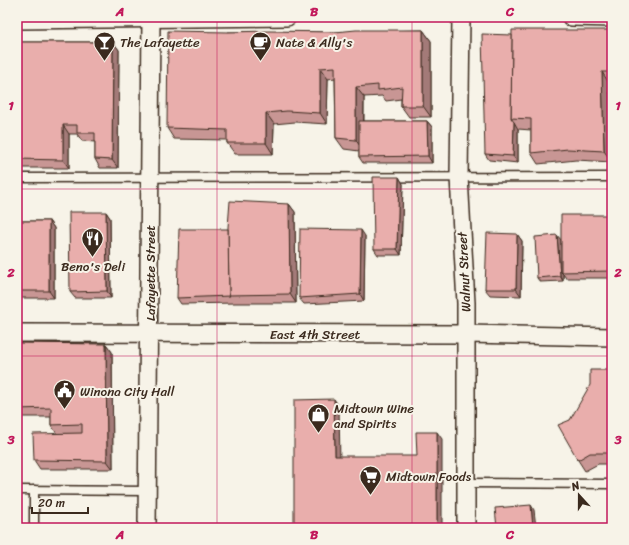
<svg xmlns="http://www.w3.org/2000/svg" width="629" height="545" font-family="Sriracha,sans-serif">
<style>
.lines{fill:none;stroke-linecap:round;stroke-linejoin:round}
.lane-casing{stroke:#3b2a1e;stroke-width:11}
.street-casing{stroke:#3b2a1e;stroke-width:20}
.lane{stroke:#f7f3e8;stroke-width:8}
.street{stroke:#f7f3e8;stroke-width:17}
.wall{fill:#c89694;stroke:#3b2a1e}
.shaded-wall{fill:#a37a78;stroke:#3b2a1e}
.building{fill:#e9aeac;stroke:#3b2a1e}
.grid{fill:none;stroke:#c2185b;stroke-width:1;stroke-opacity:0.55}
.labels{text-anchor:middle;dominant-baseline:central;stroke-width:4;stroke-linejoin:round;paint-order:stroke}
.poi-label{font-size:13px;fill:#3b2a1e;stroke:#f7f3e8;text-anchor:start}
.street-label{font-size:13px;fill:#3b2a1e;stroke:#f7f3e8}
.neatline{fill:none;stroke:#c2185b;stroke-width:1.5}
.grid-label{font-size:13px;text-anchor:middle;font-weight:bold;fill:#c2185b}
</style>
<rect width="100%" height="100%" fill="#f7f3e8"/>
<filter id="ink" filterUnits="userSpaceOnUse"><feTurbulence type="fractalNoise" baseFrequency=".025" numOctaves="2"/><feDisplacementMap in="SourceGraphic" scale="8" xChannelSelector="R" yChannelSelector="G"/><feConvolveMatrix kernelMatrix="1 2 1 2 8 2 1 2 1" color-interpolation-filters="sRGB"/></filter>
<g filter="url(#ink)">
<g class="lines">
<defs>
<g id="lane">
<polyline points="17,178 612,177"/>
<polyline points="466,483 612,484"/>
<polyline points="17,490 147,491"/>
<polyline points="34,490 34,525"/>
</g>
<g id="street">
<polyline points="461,17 459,177 466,303 466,528"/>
<polyline points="571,17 612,18"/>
<polyline points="17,20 287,17"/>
<polyline points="17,333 466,334 612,337"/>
<polyline points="147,528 151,17"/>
</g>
</defs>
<!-- lane casing -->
<use href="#lane" class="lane-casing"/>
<!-- street casing -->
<use href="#street" class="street-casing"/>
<!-- lane -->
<use href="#lane" class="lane"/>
<!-- street -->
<use href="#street" class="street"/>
</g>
<!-- wall -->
<g class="wall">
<polygon points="423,30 431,41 431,117 409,117 401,106 401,99 386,101 382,96 364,97 364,121 427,121 432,127 432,163 363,163 359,157 359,151 344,149 336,138 335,78 328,79 327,124 295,122 274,124 273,154 235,154 227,143 227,140 174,139 167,128 228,32 335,32"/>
<polygon points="612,30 612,83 609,83 612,162 576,160 538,164 531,153 531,130 518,129 518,163 489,160 485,154 512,35"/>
<polygon points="17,42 113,42 119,50 118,168 100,168 95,159 95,142 82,141 77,134 69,134 69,168 17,168"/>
<polygon points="399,177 403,184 401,255 378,255 374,249"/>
<polygon points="289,204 295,212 296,303 235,303 181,304 177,298 228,229"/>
<polygon points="106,212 110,218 111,298 75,298 70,292"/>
<polygon points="612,215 612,278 566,278 563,274 563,281 540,282 537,278 561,240 561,250"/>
<polygon points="17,221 49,221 54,228 54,298 17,298"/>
<polygon points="517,234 522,241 521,296 490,295 485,289"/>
<polygon points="365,236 364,301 304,304 299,298"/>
<polygon points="17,343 106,344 112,352 113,469 40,469 34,460 57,434 51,425 51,417 17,417"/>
<polygon points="612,370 612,464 598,464 585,471 578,460 570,420"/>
</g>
<!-- shaded-wall -->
<g class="shaded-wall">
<polygon points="423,30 431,41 431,117 423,106"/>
<polygon points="113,42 119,50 118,168 112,160"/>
<polygon points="320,68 328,79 327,124 320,113"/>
<polygon points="602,72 609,83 612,162 604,151"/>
<polygon points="356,87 364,97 363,151 356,140"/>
<polygon points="266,113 274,124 273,154 266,143"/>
<polygon points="427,121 432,127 432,163 428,156"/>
<polygon points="514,122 518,129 518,163 513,156"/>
<polygon points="63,125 69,134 69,168 63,160"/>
<polygon points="399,177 403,184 401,255 397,249"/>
<polygon points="289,204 295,212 296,303 290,294"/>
<polygon points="106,212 110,218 111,298 107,291"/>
<polygon points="49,221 54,228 54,298 49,291"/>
<polygon points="361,230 365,236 364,301 360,294"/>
<polygon points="517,234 522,241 521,296 516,289"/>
<polygon points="557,235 561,240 563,272 561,272 563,274 563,281 560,276"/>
<polygon points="106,344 112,352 113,469 107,461"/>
<polygon points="334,399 339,406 340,463 335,456"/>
<polygon points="437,432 442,439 442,528 437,528"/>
<polygon points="17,495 18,497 18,528 17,528"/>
<polygon points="531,505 534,510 536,528 533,528"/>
</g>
<!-- building -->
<g class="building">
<polygon points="356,30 423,30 423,106 401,106 402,87 378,90 378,85 356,87 356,140 336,138 335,67 320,68 320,113 287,111 266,113 266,143 227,143 227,130 167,128 168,31 228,32 269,31 335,32"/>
<polygon points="512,30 612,30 612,72 602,72 604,151 568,149 531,153 531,119 511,118"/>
<polygon points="482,34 512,35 511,118 514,122 513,156 485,154"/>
<polygon points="17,42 113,42 112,160 95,159 95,133 77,133 77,125 63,125 63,160 17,159"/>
<polygon points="359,121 427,121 428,156 359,157"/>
<polygon points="373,177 399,177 397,249 374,249"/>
<polygon points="230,201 289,204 290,294 229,295 228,227"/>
<polygon points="69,212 106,212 107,291 70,292"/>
<polygon points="561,215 612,215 612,271 561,272"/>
<rect x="17" y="221" width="32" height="70"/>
<polygon points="179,229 228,229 229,295 230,296 177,298"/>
<polygon points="300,229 361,230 360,294 299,298"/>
<polygon points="487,233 517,234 516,289 485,289"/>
<polygon points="557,235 560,276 537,278 535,237"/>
<polygon points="17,343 106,344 107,461 34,460 33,434 82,433 82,424 51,425 51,408 17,409"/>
<polygon points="590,370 612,370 612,453 590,453 578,460 558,425 570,420 590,385"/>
<polygon points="334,399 335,456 417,456 416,432 437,432 437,528 294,528 294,400"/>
<polygon points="531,505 533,528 497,528 495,508"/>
</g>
</g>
<!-- grid -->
<path class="grid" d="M217,17V528M412,17V528M17,189H612M17,356H612"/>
<!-- icons -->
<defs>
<symbol id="bar-pin" viewBox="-11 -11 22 30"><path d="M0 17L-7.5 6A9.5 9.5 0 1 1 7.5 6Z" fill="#3b2a1e" stroke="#f7f3e8"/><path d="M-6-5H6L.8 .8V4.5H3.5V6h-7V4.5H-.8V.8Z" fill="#fff"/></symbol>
<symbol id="cafe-pin" viewBox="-11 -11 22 30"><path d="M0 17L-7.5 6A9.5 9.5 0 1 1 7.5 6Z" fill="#3b2a1e" stroke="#f7f3e8"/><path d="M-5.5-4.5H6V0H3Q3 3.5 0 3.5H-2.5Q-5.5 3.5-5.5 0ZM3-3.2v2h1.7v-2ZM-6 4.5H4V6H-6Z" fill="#fff"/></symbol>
<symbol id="restaurant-pin" viewBox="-11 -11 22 30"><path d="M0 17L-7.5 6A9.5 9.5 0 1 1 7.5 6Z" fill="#3b2a1e" stroke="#f7f3e8"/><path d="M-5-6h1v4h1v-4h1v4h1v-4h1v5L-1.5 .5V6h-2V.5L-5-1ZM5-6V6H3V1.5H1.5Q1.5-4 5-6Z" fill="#fff"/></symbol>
<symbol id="civic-pin" viewBox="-11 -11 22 30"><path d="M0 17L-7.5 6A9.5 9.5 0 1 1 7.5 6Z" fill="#3b2a1e" stroke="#f7f3e8"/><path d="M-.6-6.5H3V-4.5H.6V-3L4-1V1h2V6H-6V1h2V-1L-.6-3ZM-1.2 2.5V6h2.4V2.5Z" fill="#fff"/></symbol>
<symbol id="shop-pin" viewBox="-11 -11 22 30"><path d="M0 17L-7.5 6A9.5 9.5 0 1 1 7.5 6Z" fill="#3b2a1e" stroke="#f7f3e8"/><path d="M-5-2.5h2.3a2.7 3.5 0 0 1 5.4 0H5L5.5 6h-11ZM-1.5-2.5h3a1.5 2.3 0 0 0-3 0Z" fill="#fff"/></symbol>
<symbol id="supermarket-pin" viewBox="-11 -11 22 30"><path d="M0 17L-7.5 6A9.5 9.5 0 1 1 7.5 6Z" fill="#3b2a1e" stroke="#f7f3e8"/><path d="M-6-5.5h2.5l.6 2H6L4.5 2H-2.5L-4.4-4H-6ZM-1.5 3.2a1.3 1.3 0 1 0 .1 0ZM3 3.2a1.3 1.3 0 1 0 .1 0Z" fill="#fff"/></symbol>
</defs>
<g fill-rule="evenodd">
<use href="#bar-pin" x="92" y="30" width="25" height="34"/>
<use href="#cafe-pin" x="248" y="30" width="25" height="34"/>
<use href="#restaurant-pin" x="80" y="226" width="25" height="34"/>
<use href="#civic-pin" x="52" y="378" width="25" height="34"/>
<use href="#shop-pin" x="306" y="402" width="25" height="34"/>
<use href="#supermarket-pin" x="358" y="464" width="25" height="34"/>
</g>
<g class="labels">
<!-- poi labels -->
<g class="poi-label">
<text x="120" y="42">The Lafayette</text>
<text x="276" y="42">Nate &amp; Ally's</text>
<text x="93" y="266" text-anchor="middle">Beno's Deli</text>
<text x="80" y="391">Winona City Hall</text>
<text x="334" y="408">Midtown Wine<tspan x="334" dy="15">and Spirits</tspan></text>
<text x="386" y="476">Midtown Foods</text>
</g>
<!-- street labels -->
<g class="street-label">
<text transform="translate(464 272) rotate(-93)">Walnut Street</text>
<text transform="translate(150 273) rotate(-90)">Lafayette Street</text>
<text x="315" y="334">East 4th Street</text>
</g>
</g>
<!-- margin -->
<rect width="629" height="545" fill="none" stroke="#f7f3e8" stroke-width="44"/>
<!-- north arrow -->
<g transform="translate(579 495) rotate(339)" stroke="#f7f3e8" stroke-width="3" paint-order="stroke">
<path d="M0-3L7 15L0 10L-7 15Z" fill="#3b2a1e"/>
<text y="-6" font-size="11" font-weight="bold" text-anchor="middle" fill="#3b2a1e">N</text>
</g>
<!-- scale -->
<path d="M32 507v6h56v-6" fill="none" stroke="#3b2a1e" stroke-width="2"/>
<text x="38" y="507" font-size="12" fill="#3b2a1e" stroke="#f7f3e8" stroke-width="3" paint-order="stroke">20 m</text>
<rect x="22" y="22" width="585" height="501" class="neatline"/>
<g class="grid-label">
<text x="120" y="16">A</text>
<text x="314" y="16">B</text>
<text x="510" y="16">C</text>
<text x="11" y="110">1</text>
<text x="618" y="110">1</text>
<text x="11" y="277">2</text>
<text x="618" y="277">2</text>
<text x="11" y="444">3</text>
<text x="618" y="444">3</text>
<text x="120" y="539">A</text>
<text x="314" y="539">B</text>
<text x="510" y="539">C</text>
</g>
</svg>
